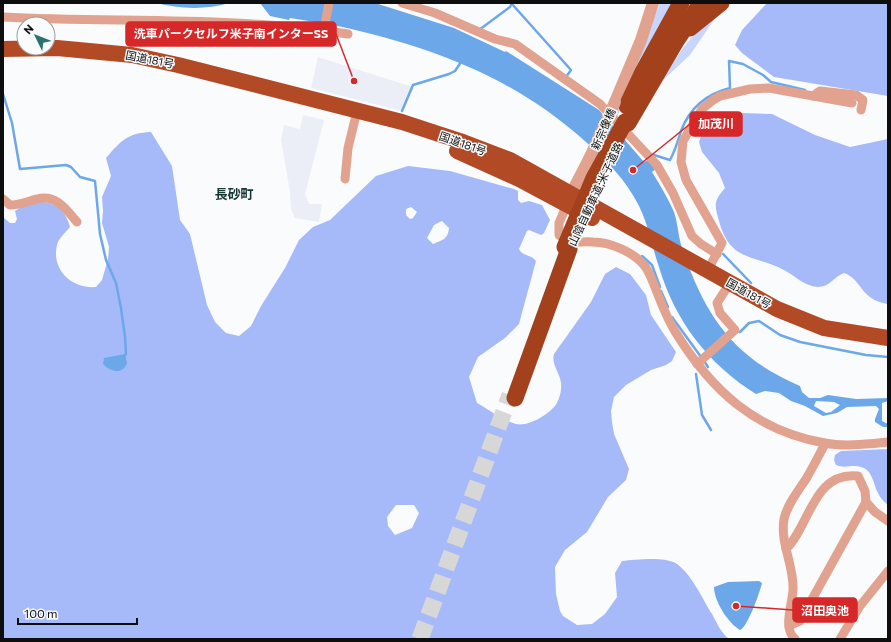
<svg xmlns="http://www.w3.org/2000/svg" width="891" height="642" font-family="Commissioner,'Noto Sans JP',sans-serif">
<style>
.built{fill:#ebeef6}
.green{fill:#c7d5ff}
.forest{fill:#a6baf9;fill-rule:evenodd}
.water{fill:#6ca8e9;fill-rule:evenodd}
.lines{fill:none;stroke-linecap:round;stroke-linejoin:round}
.stream{stroke:#6ca8e9;stroke-width:2.5}
.motorway-tunnel{stroke:#d7d7d8;stroke-width:17;stroke-dasharray:17 8;stroke-linecap:butt}
.minor{stroke:#e1a38f;stroke-width:9}
.tertiary{stroke:#e1a38f;stroke-width:12}
.trunk{stroke:#b24a26;stroke-width:16}
.motorway{stroke:#a4411d;stroke-width:17}
.tertiary-bridge{stroke:#e1a38f;stroke-width:12}
.motorway-bridge{stroke:#a4411d;stroke-width:17}
.labels{text-anchor:middle;dominant-baseline:central;stroke-width:3;stroke-linejoin:round;paint-order:stroke}
.street-label{font-size:11px;fill:#0e0e0e;stroke:#fafbfc}
.quarter-label{font-size:13px;font-weight:bold;fill:#163835;stroke:#fafbfc}
.leader{fill:none;stroke:#d62828;stroke-width:1.5}
.callout-dot{fill:#d62828;stroke:#fafbfc;stroke-width:1.5}
.callout{fill:#d62828;stroke:#d62828;stroke-width:1.5}
.callout-label{font-size:12px;text-anchor:middle;font-weight:bold;fill:#fff}
</style>
<rect width="100%" height="100%" fill="#fafbfc"/>
<!-- built -->
<g class="built">
<polygon points="318,57 413,87 412,90 402,111 311,88"/>
<polygon points="303,115 324,120 305,194 309,204 322,204 319,222 295,218 291,209 290,192 281,140 284,125 300,129"/>
</g>
<!-- green -->
<g class="green">
<polygon points="660,3 676,3 635,77 616,119 614,116"/>
<path d="M722,8L690,55L661,82C679,52 695,29 722,8Z"/>
</g>
<!-- forest -->
<g class="forest">
<polygon points="767,3 888,3 888,96 774,77 742,53 735,45 742,30"/>
<path d="M741,113L772,114L815,135L850,147L888,139V304C860,300 862,279 844,273C833,277 830,287 818,287C803,286 795,275 782,269C751,254 730,261 719,221C714,204 714,201 725,188L719,173L702,152L699,142L704,128L709,123Z"/>
<path d="M151,132L172,166L180,220L190,234L207,305L215,322L226,333L239,336L251,326L261,306L285,268L299,240L313,227L330,220L376,176L408,166L450,171L514,189L518,191V200L521,203L529,201L542,205L550,220L544,233L541,235L529,230L527,231L519,249C522,256 532,255 536,261L519,324L505,338L478,357L469,377L477,403C488,409 504,421 516,424C528,427 547,415 554,407C559,402 562,390 561,383C560,373 551,364 554,354L591,302L605,274L616,267L630,274L646,295L651,315L676,352L672,361L666,365L651,370L626,385L614,397L611,411L612,422L614,434L629,469L626,480L608,497L587,532L565,550L555,567L556,594L560,611L563,616L577,625L592,624L605,614L617,597L615,573L622,561C636,560 664,556 677,564C692,575 702,598 712,614C717,623 721,633 729,639H3V217L10,223H15L17,219L15,211C37,196 63,199 70,227C66,232 58,239 57,245C51,270 72,289 96,287L102,280L108,259L109,247L102,223L103,211L102,197L111,176L106,158C121,141 127,133 151,132ZM411,207L417,212L413,218L410,219L406,215V209ZM442,221L449,228C448,239 443,240 433,244L427,238L434,225ZM396,505H414L419,513L412,528L395,535L388,526L387,517Z"/>
<path d="M888,449V505C884,502 880,498 878,493C873,484 873,470 861,467C853,464 845,469 836,465L834,460L835,455L841,451Z"/>
</g>
<!-- water -->
<g class="water">
<path d="M156,3H229C206,10 179,9 156,3Z"/>
<path d="M260,3H375L454,28L505,52L506,51L599,110L644,162L651,159L657,168L652,172C660,185 668,198 674,212C678,224 678,236 682,248C705,315 732,357 800,386L802,392L809,398H820L828,395L856,399L888,398V401L882,403V421L888,424V427H883L875,422V419L879,409L876,406L847,407L837,413L823,416L805,406L791,401L779,393L765,391L756,394C708,364 675,321 659,267C652,247 649,226 639,206C626,180 607,161 586,142C509,73 423,44 324,23L318,22V26L316,25L315,22L290,18L289,20L270,16ZM816,401L834,402L840,405L831,412L826,413L814,406Z"/>
<path d="M125,354L127,363C122,376 110,371 103,364L104,358Z"/>
<path d="M759,581L762,583C760,592 747,628 740,630C728,623 714,601 714,587L728,582Z"/>
</g>
<g class="lines">
<!-- stream -->
<g class="stream">
<polyline points="512,4 571,70 566,77"/>
<polyline points="479,30 510,7 512,3"/>
<polyline points="310,38 310,32"/>
<polyline points="3,94 12,123 20,169 66,165 71,167 80,177 95,181 100,234 106,260 116,283 121,308 125,337 126,354 124,357"/>
<polyline points="402,111 413,85 449,74 455,71 461,62"/>
<path d="M652,157L654,155L670,160C675,151 678,141 681,131C690,107 706,94 730,88L729,61L743,64L763,75L771,82L805,90"/>
<polyline points="723,254 751,283"/>
<polyline points="642,256 652,265 660,287"/>
<polyline points="661,291 668,307"/>
<polyline points="672,317 701,357"/>
<polyline points="740,332 749,323 759,321 780,335 800,342 866,355 888,357"/>
<polyline points="704,361 708,367"/>
<polyline points="696,374 702,415 711,430"/>
</g>
<!-- motorway-tunnel -->
<polyline class="motorway-tunnel" points="420,639 510,395"/>
<!-- minor -->
<g class="minor">
<polyline points="402,3 435,13 495,39 515,44 600,104 657,165 673,193 692,236 701,244 717,254"/>
<path d="M3,17C118,23 234,16 348,34"/>
<polyline points="324,30 329,3"/>
<polyline points="813,96 820,91 856,95 863,100 861,110"/>
<polyline points="345,179 348,148 357,111"/>
<path d="M3,199L10,205C20,205 28,201 37,199C56,194 66,209 77,222"/>
<path d="M568,202L559,223V235C573,245 577,241 593,242C610,242 633,252 644,265C649,271 652,280 655,287C661,303 667,319 676,333C712,391 756,431 825,443C844,447 868,444 888,442"/>
<polyline points="708,270 722,243 686,180 681,162 683,141 702,109 713,100 720,96 750,89 769,88 852,103"/>
<polyline points="697,364 735,330 720,313 717,303 730,283"/>
<polyline points="866,502 875,512 888,521"/>
<path d="M786,549C810,526 813,471 858,476L865,491L866,502L800,621L789,626"/>
<path d="M795,639C782,628 793,603 793,589C794,565 780,544 784,519C787,505 798,491 806,479C813,467 819,455 825,444"/>
<polyline points="840,639 860,606 888,571"/>
</g>
<!-- tertiary -->
<g class="tertiary">
<polyline points="615,102 641,40 653,3"/>
<polyline points="571,194 590,157"/>
</g>
<!-- trunk -->
<g class="trunk">
<polyline points="3,49 57,48 132,55 178,65 402,122 460,141 510,160 777,309 824,328 888,338"/>
<polyline points="457,151 519,179 592,218"/>
</g>
<!-- motorway -->
<g class="motorway">
<polyline points="690,28 721,3"/>
<polyline points="627,106 643,72 681,3"/>
<polyline points="628,123 676,41 701,3"/>
<polyline points="515,398 569,249"/>
</g>
<!-- tertiary-bridge -->
<polyline class="tertiary-bridge" points="590,157 615,102"/>
<!-- motorway-bridge -->
<polyline class="motorway-bridge" points="565,247 594,178 625,122"/>
</g>
<g class="labels">
<!-- street labels -->
<g class="street-label">
<text transform="translate(150 59) rotate(11)">国道181号</text>
<text transform="translate(603 129) rotate(-66)">新宗像橋</text>
<text transform="translate(463 143) rotate(19)">国道181号</text>
<text transform="translate(595 194) rotate(-65)">山陰自動車道;米子道路</text>
<text transform="translate(749 293) rotate(29)">国道181号</text>
</g>
<!-- quarter labels -->
<g class="quarter-label">
<text x="234" y="194">長砂町</text>
</g>
</g>
<!-- callouts -->
<path class="leader" d="M354 81L336 34M633 170L690 124M736 606L793 610"/>
<g class="callout-dot">
<circle cx="354" cy="81" r="4"/>
<circle cx="633" cy="170" r="4"/>
<circle cx="736" cy="606" r="4"/>
</g>
<g class="callout">
<rect x="126" y="22" width="210" height="24" rx="4"/>
<rect x="690" y="112" width="52" height="24" rx="4"/>
<rect x="793" y="598" width="64" height="24" rx="4"/>
</g>
<g class="callout-label">
<text x="231" y="38">洗車パークセルフ米子南インターSS</text>
<text x="716" y="128">加茂川</text>
<text x="825" y="615">沼田奥池</text>
</g>
<!-- border -->
<rect width="891" height="642" fill="none" stroke="#0e0e0e" stroke-width="8"/>
<!-- north arrow -->
<g transform="translate(36 36) rotate(313)"><circle r="19" fill="#fafbfc" stroke="#9c9c9d"/>
<path d="M0-3L7 15L0 10L-7 15Z" fill="#2a726b"/>
<text y="-6" font-size="11" font-weight="bold" text-anchor="middle" fill="#0e0e0e">N</text>
</g>
<!-- scale -->
<path d="M18 618v6h119v-6" fill="none" stroke="#0e0e0e" stroke-width="2"/>
<text x="24" y="618" font-size="12" fill="#0e0e0e" stroke="#fafbfc" stroke-width="3" paint-order="stroke">100 m</text>
</svg>
